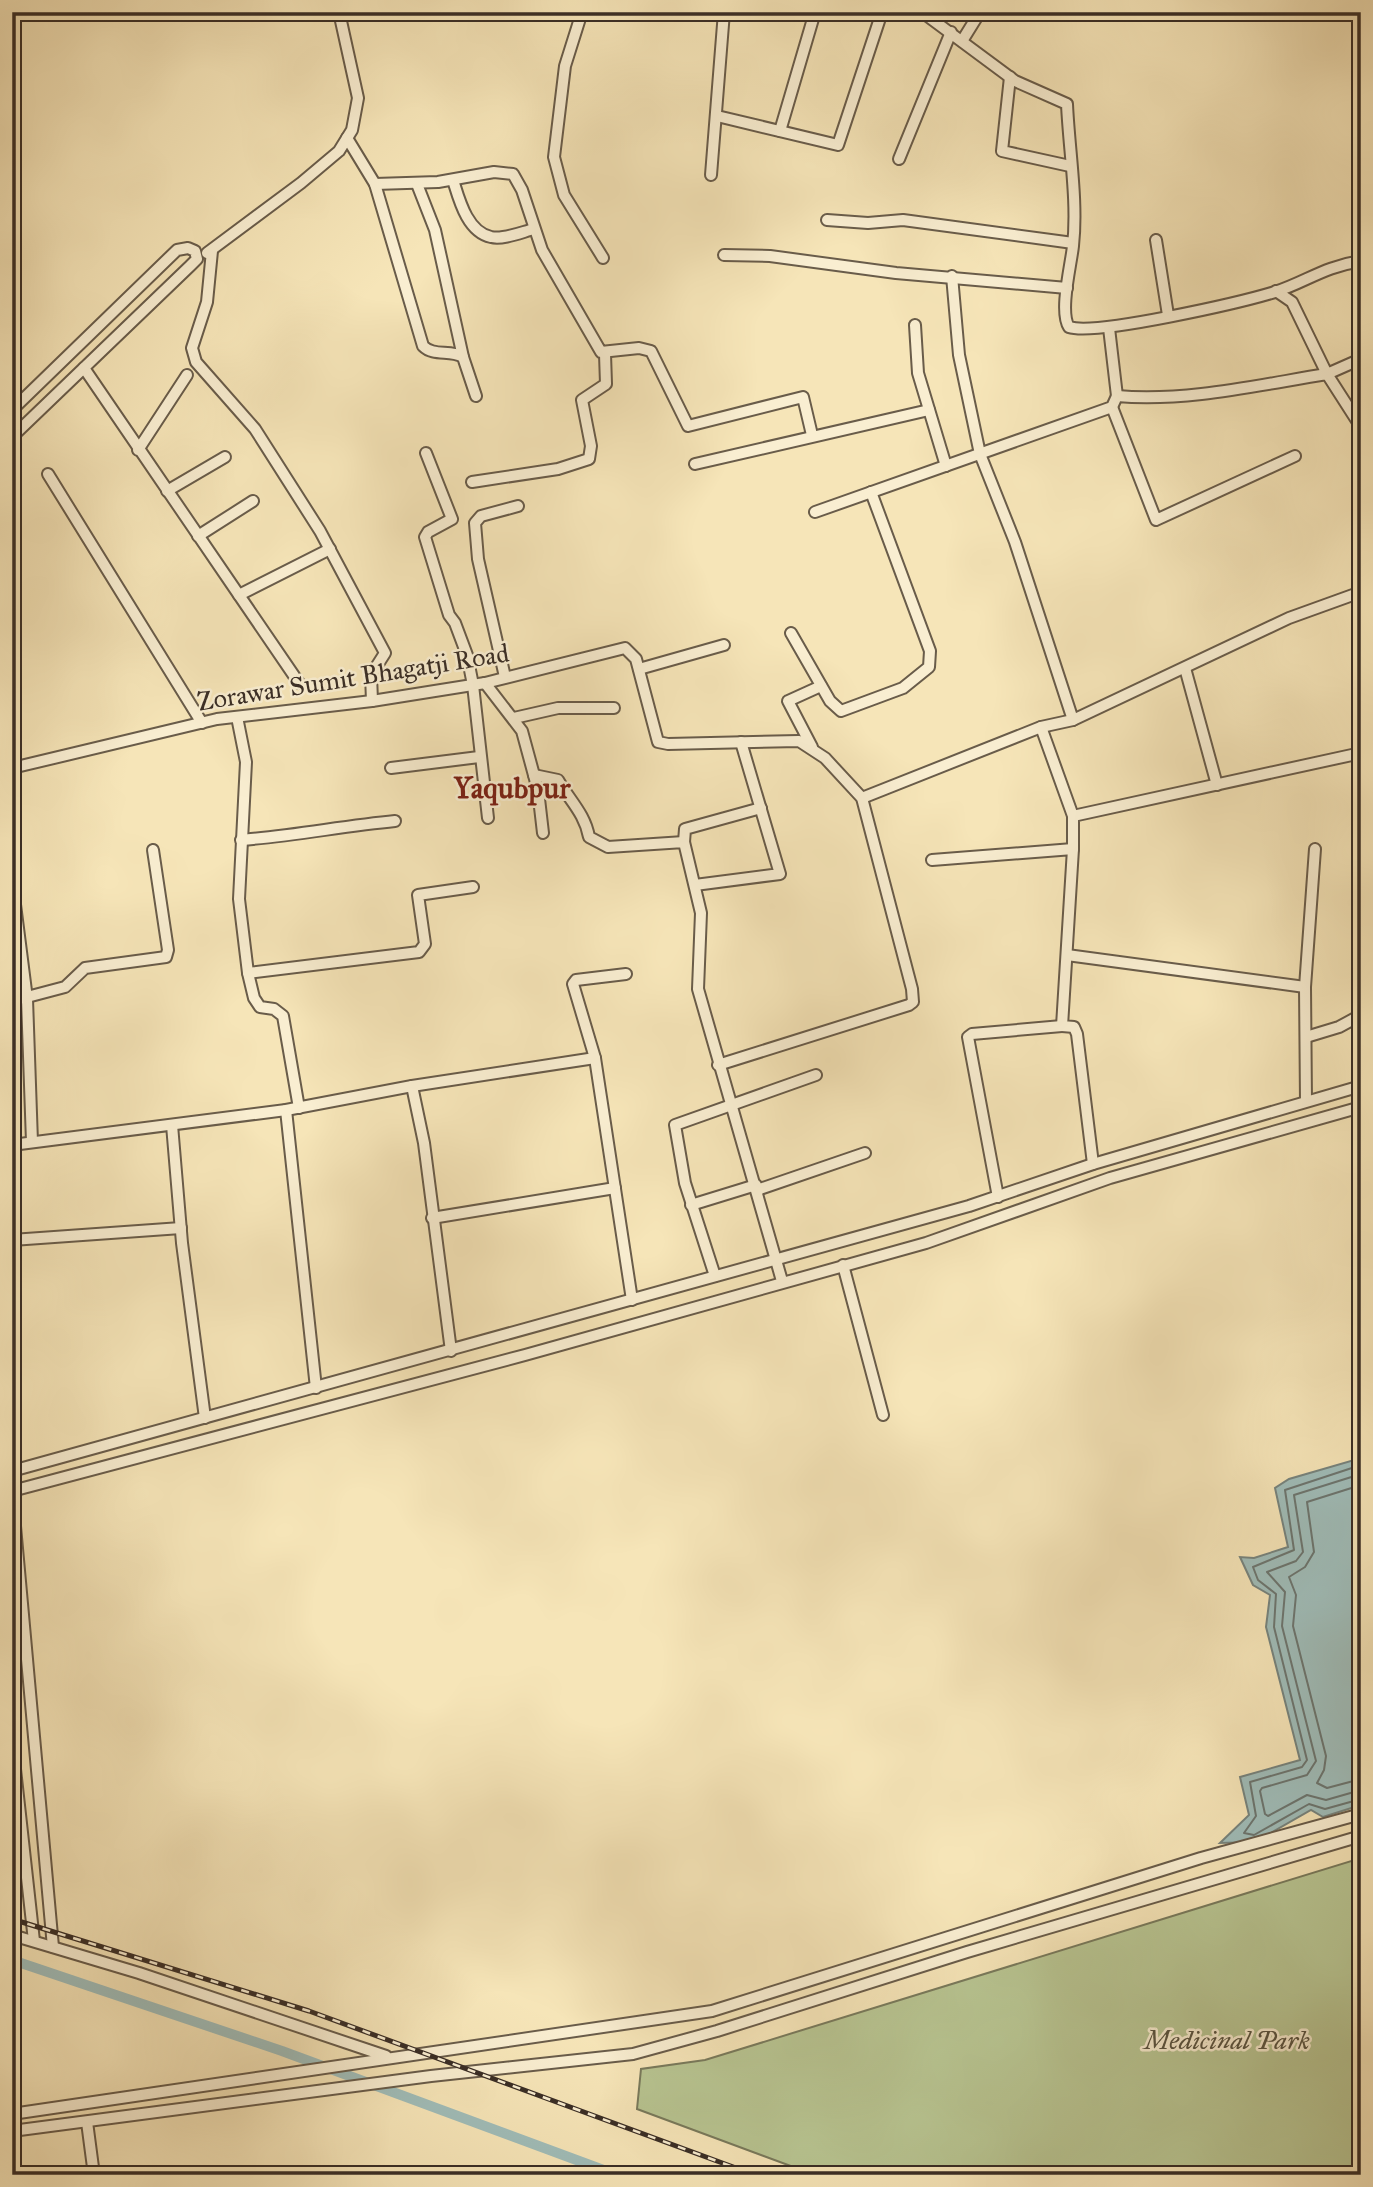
<svg xmlns="http://www.w3.org/2000/svg" width="1373" height="2187" font-family="'IM FELL Great Primer',serif">
<style>
.green{fill:#b8c592;stroke:#797a5c;stroke-width:2}
.water{fill:#a0bdb9;stroke:#77847e;stroke-width:2}
.lines{fill:none;stroke-linecap:round;stroke-linejoin:round}
.shore{stroke:#6d7670;stroke-width:2}
.canal{stroke:#a0bdb9;stroke-width:10}
.minor-casing{stroke:#695c4a;stroke-width:14}
.minor{stroke:#f9eed1;stroke-width:10}
.rail-casing{stroke:#3a2e26;stroke-width:5}
.rail{stroke:#f9eed1;stroke-width:2.5;stroke-dasharray:8;stroke-linecap:butt}
.labels{text-anchor:middle;dominant-baseline:central;stroke-width:5;stroke-linejoin:round;paint-order:stroke}
.street-label{font-size:26px;fill:#3a2e26;stroke:#f9eed1}
.park-label{font-size:26px;font-style:italic;fill:#5a5441;stroke:#f9eed1}
.quarter-label{font-size:30px;font-weight:bold;fill:#7a1f14;stroke:#f9eed1}
</style>
<rect width="100%" height="100%" fill="#f6e5b8"/>
<filter id="stains"><feTurbulence type="fractalNoise" baseFrequency=".00286" numOctaves="4"/><feColorMatrix values="0 0 0 0 .2 0 0 0 0 .09 0 0 0 0 .02 0 0 0 .5 -.17"/></filter>
<radialGradient id="worn" r=".72"><stop offset=".6" stop-color="#630" stop-opacity="0"/><stop offset="1" stop-color="#630" stop-opacity=".3"/></radialGradient>
<!-- green -->
<polygon class="green" points="1361,1858 1361,2175 815,2175 637,2109 641,2069 705,2060"/>
<!-- water -->
<polygon class="water" points="1361,1458 1361,1805 1323,1817 1311,1810 1255,1842 1220,1843 1249,1815 1240,1777 1300,1760 1266,1627 1270,1595 1253,1585 1240,1557 1254,1558 1288,1547 1275,1488 1289,1479"/>
<g class="lines">
<!-- shore -->
<g class="shore">
<polyline points="1361,1465 1285,1490 1294,1550 1253,1567 1258,1580 1276,1594 1274,1627 1307,1760 1302,1767 1250,1782 1256,1816 1244,1833 1254,1835 1309,1804 1325,1809 1361,1799"/>
<polyline points="1361,1474 1294,1495 1303,1552 1296,1561 1267,1572 1285,1592 1282,1626 1316,1761 1307,1775 1262,1788 1260,1791 1265,1814 1268,1816 1307,1795 1326,1800 1361,1790"/>
<polyline points="1361,1485 1307,1502 1314,1552 1305,1567 1289,1577 1296,1595 1293,1626 1326,1756 1324,1770 1317,1783 1327,1788 1361,1779"/>
</g>
<!-- canal -->
<polyline class="canal" points="12,1960 282,2051 617,2175"/>
<defs>
<g id="minor">
<polyline points="582,12 565,66 554,157 564,195 603,258"/>
<path d="M922,12L1015,81L1067,104C1069,150 1078,201 1073,246C1071,265 1059,312 1069,327C1096,336 1242,302 1275,292C1308,281 1323,267 1361,261"/>
<polyline points="962,41 980,12"/>
<polyline points="1010,77 1002,151 1070,166"/>
<polyline points="717,116 838,145 882,12"/>
<polyline points="780,131 815,12"/>
<path d="M347,138L375,184L423,346C434,357 450,349 463,357L476,396"/>
<polyline points="899,159 951,32"/>
<polyline points="711,175 724,12"/>
<path d="M453,180C459,199 467,232 491,237C503,240 522,232 534,229"/>
<polyline points="375,184 438,182 494,172 513,174 522,190 542,250 601,352 639,348 651,351 688,426 803,397 812,435"/>
<polyline points="417,184 435,230 463,357"/>
<polyline points="827,220 868,223 903,220 1073,243"/>
<polyline points="1156,240 1168,315"/>
<polyline points="212,251 207,302 192,348 196,362 255,429 320,531 385,653 371,675 372,701"/>
<polyline points="207,253 301,183 339,151 352,130 358,98 339,12"/>
<polyline points="724,255 770,256 896,273 1067,288"/>
<polyline points="952,276 959,355 980,454 1015,542 1073,720"/>
<polyline points="1276,291 1292,302 1327,374 1361,359"/>
<polyline points="915,325 918,373 946,466"/>
<polyline points="1109,328 1117,396"/>
<polyline points="84,368 299,683"/>
<polyline points="1112,407 1156,520 1295,456"/>
<polyline points="12,410 177,250 188,248 195,251 197,259 190,266 12,437"/>
<polyline points="138,450 187,375"/>
<polyline points="426,453 452,519 428,532 425,537 449,615 455,623 467,655 473,685 488,818"/>
<polyline points="695,464 929,410"/>
<polyline points="48,474 202,723"/>
<polyline points="472,482 558,469 589,459 591,446 582,400 606,384 605,354"/>
<polyline points="167,491 225,457"/>
<path d="M815,512L1112,407L1117,396C1187,402 1258,385 1327,374L1361,427"/>
<polyline points="198,536 253,501"/>
<polyline points="239,595 330,549"/>
<polyline points="791,633 830,701 841,711 903,688 929,667 930,651 871,492"/>
<polyline points="1185,668 1217,785"/>
<polyline points="639,669 724,645"/>
<polyline points="505,677 478,559 475,523 481,516 518,506"/>
<polyline points="485,683 522,731 538,790 543,833"/>
<polyline points="237,717 246,762 239,899 248,973 254,998 260,1007 274,1009 283,1016 299,1108"/>
<polyline points="514,718 558,708 614,708"/>
<polyline points="1041,727 1073,816"/>
<polyline points="812,747 788,701 821,686"/>
<polyline points="12,768 217,719 372,701 485,683 625,648 636,659 658,742 668,744 799,741 825,758 862,798 912,989 913,1002 909,1005 718,1065"/>
<polyline points="391,768 479,757"/>
<path d="M534,775L558,780C570,801 585,814 589,837L608,847L684,842L701,913L698,989L782,1281"/>
<polyline points="862,798 1041,727 1073,720 1289,618 1361,592"/>
<path d="M241,840C293,836 343,826 395,821"/>
<polyline points="684,842 685,829 761,808"/>
<polyline points="1073,849 1073,816 1361,753"/>
<polyline points="932,860 1073,849 1062,1026 1074,1027 1077,1034 1093,1164"/>
<polyline points="12,881 27,999 32,1142"/>
<polyline points="695,885 780,874 741,742"/>
<polyline points="1067,955 1305,987"/>
<polyline points="248,973 419,952 425,944 418,895 473,887"/>
<polyline points="626,974 576,980 573,984 595,1058 632,1300"/>
<polyline points="12,1001 65,987 85,968 166,957 168,950 153,850"/>
<polyline points="1306,1037 1339,1027 1361,1015"/>
<polyline points="412,1086 424,1143 451,1351"/>
<polyline points="1306,1101 1305,987 1315,849"/>
<polyline points="286,1110 316,1388"/>
<polyline points="172,1125 182,1243 205,1418"/>
<polyline points="12,1145 286,1110 412,1086 595,1058"/>
<polyline points="757,1190 865,1153"/>
<polyline points="998,1197 968,1037 972,1034 1062,1026"/>
<polyline points="691,1205 756,1185"/>
<polyline points="432,1218 615,1188"/>
<polyline points="12,1240 181,1228"/>
<polyline points="843,1265 883,1415"/>
<polyline points="715,1276 685,1183 675,1125 816,1075"/>
<polyline points="12,1471 969,1206 1093,1164 1361,1086"/>
<polyline points="12,1491 525,1355 926,1243 1110,1178 1361,1107"/>
<polyline points="12,1493 53,1947"/>
<polyline points="12,1742 34,1941"/>
<polyline points="12,1935 139,1973 386,2056"/>
<polyline points="12,2114 712,2011 1201,1858 1361,1814"/>
<polyline points="87,2122 94,2175"/>
<polyline points="12,2131 431,2076 633,2054 717,2031 967,1952 1361,1836"/>
</g>
</defs>
<!-- minor casing -->
<use href="#minor" class="minor-casing"/>
<!-- minor -->
<use href="#minor" class="minor"/>
<defs>
<polyline id="rail" points="12,1919 309,2011 755,2175"/>
</defs>
<!-- rail casing -->
<use href="#rail" class="rail-casing"/>
<!-- rail -->
<use href="#rail" class="rail"/>
</g>
<g class="labels">
<!-- street labels -->
<g class="street-label">
<text transform="translate(353 677) rotate(-9)">Zorawar Sumit Bhagatji Road</text>
</g>
<!-- park labels -->
<g class="park-label">
<text x="1227" y="2040">Medicinal Park</text>
</g>
<!-- quarter labels -->
<g class="quarter-label">
<text x="512" y="788">Yaqubpur</text>
</g>
</g>
<!-- margin -->
<rect width="1373" height="2187" fill="none" stroke="#f6e5b8" stroke-width="42"/>
<rect x="14" y="14" width="1345" height="2159" fill="none" stroke="#3a2e26" stroke-width="3.5"/>
<rect x="21" y="21" width="1331" height="2145" fill="none" stroke="#3a2e26" stroke-width="2"/>
<rect width="100%" height="100%" filter="url(#stains)"/>
<rect width="100%" height="100%" fill="url(#worn)"/>
</svg>
